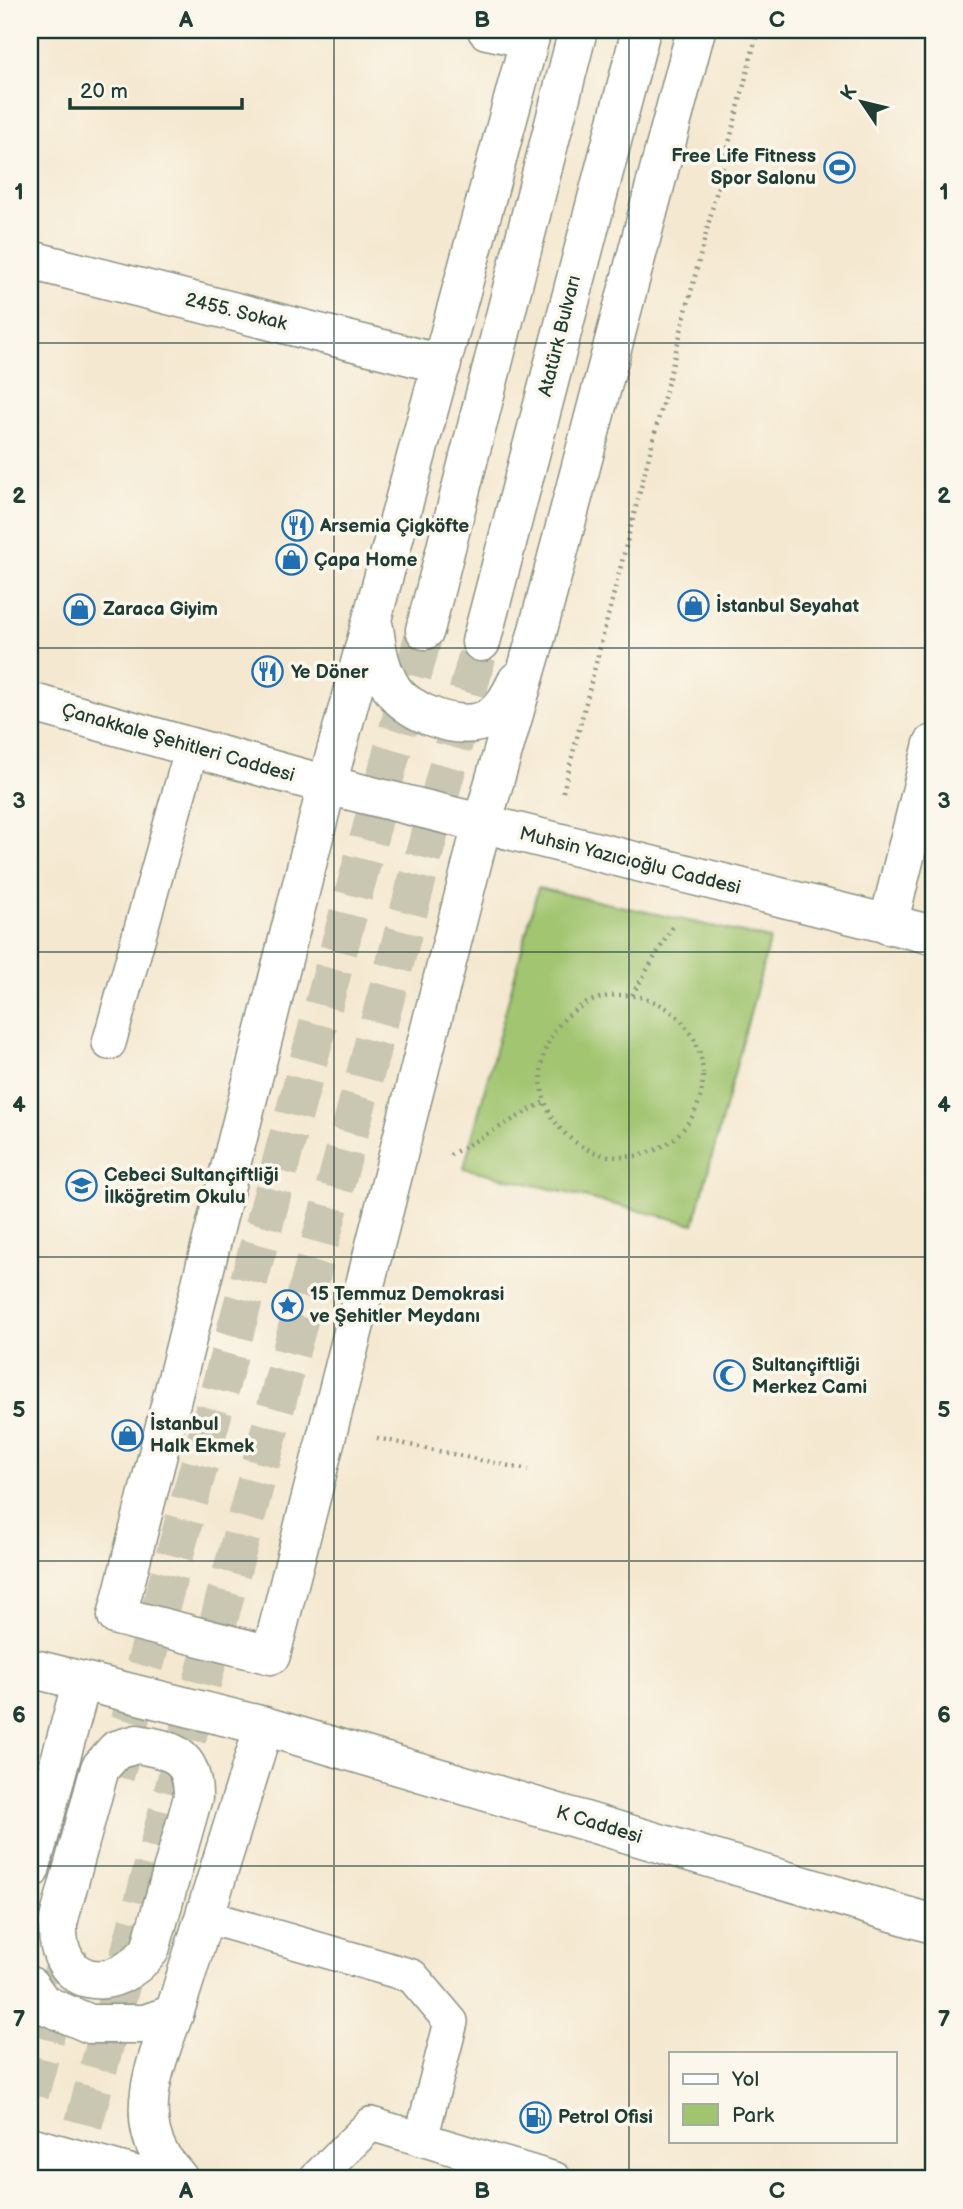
<svg xmlns="http://www.w3.org/2000/svg" width="963" height="2209" font-family="'Balsamiq Sans',sans-serif">
<style>
.green{fill:#a1c56f;stroke:#608152;stroke-width:2}
.lines{fill:none;stroke-linecap:round;stroke-linejoin:round}
.primary-tunnel{stroke:#c9c6b1;stroke-width:38;stroke-dasharray:38 19;stroke-linecap:butt}
.lane-casing{stroke:#8a9282;stroke-width:36}
.street-casing{stroke:#8a9282;stroke-width:41}
.secondary-casing{stroke:#8a9282;stroke-width:41}
.primary-casing{stroke:#8a9282;stroke-width:41}
.path{stroke:#8a9282;stroke-width:4.5;stroke-dasharray:2 5;stroke-linecap:butt}
.lane{stroke:#fff;stroke-width:33}
.street{stroke:#fff;stroke-width:38}
.secondary{stroke:#fff;stroke-width:38}
.primary{stroke:#fff;stroke-width:38}
.grid{fill:none;stroke:#1f3d34;stroke-width:2;stroke-opacity:0.55}
.labels{text-anchor:middle;dominant-baseline:central;stroke-width:7;stroke-linejoin:round;paint-order:stroke}
.poi-label{font-size:19px;font-weight:bold;fill:#1f3d34;stroke:#fbf7ec;text-anchor:start}
.street-label{font-size:19px;fill:#1f3d34;stroke:#fbf7ec}
.neatline{fill:none;stroke:#1f3d34;stroke-width:2.5}
.grid-label{font-size:23px;text-anchor:middle;font-weight:bold;fill:#1f3d34}
</style>
<rect width="100%" height="100%" fill="#fbf7ec"/>
<filter id="ink" filterUnits="userSpaceOnUse"><feTurbulence type="fractalNoise" baseFrequency=".0143" numOctaves="2"/><feDisplacementMap in="SourceGraphic" scale="14" xChannelSelector="R" yChannelSelector="G"/><feConvolveMatrix kernelMatrix="1 2 1 2 8 2 1 2 1" color-interpolation-filters="sRGB"/></filter>
<filter id="wash" filterUnits="userSpaceOnUse"><feTurbulence type="fractalNoise" baseFrequency=".00686" numOctaves="4" result="noise"/><feDisplacementMap in="SourceGraphic" scale="28" xChannelSelector="R" yChannelSelector="G"/><feGaussianBlur stdDeviation="1.57" result="paint"/><feColorMatrix in="noise" values="0 0 0 0 0 0 0 0 0 0 0 0 0 0 0 0 0 1.4 0 .05"/><feComposite in="paint" operator="in"/></filter>
<g filter="url(#wash)">
<rect width="100%" height="100%" fill="#f4e8d0"/>
<!-- green -->
<polygon class="green" points="538,888 770,939 694,1224 464,1168"/>
</g>
<g filter="url(#ink)">
<g class="lines">
<!-- primary-tunnel -->
<g class="primary-tunnel">
<polyline points="115,1776 425,630"/>
<polyline points="30,2094 73,1933"/>
<polyline points="69,2179 481,642"/>
</g>
<defs>
<g id="lane">
<polyline points="109,1043 192,747"/>
<polyline points="204,1916 412,1976 451,2022 421,2139"/>
<polyline points="315,2179 371,2124 555,2179"/>
</g>
<g id="street">
<polyline points="487,30 529,39"/>
<polyline points="30,260 442,364"/>
<polyline points="327,785 117,1616 271,1655 482,824"/>
<polyline points="888,925 933,744"/>
<path d="M137,1744C174,1750 193,1756 193,1797L150,1950C115,1995 55,1990 58,1923L100,1768L116,1750Z"/>
</g>
<g id="secondary">
<polyline points="30,702 327,785 933,935"/>
<polyline points="30,1668 264,1726 933,1924"/>
<polyline points="30,1870 82,1681"/>
<polyline points="30,1986 43,2004 90,2024 145,2024 174,2014 264,1726"/>
</g>
<g id="primary">
<path d="M374,628C377,650 380,670 393,690C409,713 461,733 487,719C502,711 510,696 517,681"/>
<polyline points="425,630 578,30"/>
<polyline points="481,642 641,30"/>
<polyline points="327,785 532,30"/>
<polyline points="482,824 535,641 696,30"/>
<path d="M174,2014C158,2056 135,2109 159,2153C164,2162 173,2171 179,2179"/>
<polyline points="30,2146 149,2179"/>
</g>
</defs>
<!-- lane casing -->
<use href="#lane" class="lane-casing"/>
<!-- street casing -->
<use href="#street" class="street-casing"/>
<!-- secondary casing -->
<use href="#secondary" class="secondary-casing"/>
<!-- primary casing -->
<use href="#primary" class="primary-casing"/>
<!-- path -->
<g class="path">
<polyline points="563,792 758,30"/>
<circle cx="622" cy="1076" r="81"/>
<polyline points="632,995 675,923"/>
<polyline points="450,1155 544,1102"/>
<polyline points="377,1438 528,1470"/>
</g>
<!-- lane -->
<use href="#lane" class="lane"/>
<!-- street -->
<use href="#street" class="street"/>
<!-- secondary -->
<use href="#secondary" class="secondary"/>
<!-- primary -->
<use href="#primary" class="primary"/>
</g>
</g>
<!-- grid -->
<path class="grid" d="M334,30V2179M629,30V2179M30,343H933M30,648H933M30,952H933M30,1257H933M30,1561H933M30,1866H933"/>
<!-- icons -->
<defs>
<symbol id="stadium-ring" viewBox="-11 -11 22 22"><circle r="9.5" fill="#fbf7ec" stroke="#1f6fb2" stroke-width="1.5"/><path d="M0-5a6.5 5 0 1 0 0 10a6.5 5 0 1 0 0-10ZM-3.5-1.8h7v3.6h-7Z" fill="#1f6fb2"/></symbol>
<symbol id="restaurant-ring" viewBox="-11 -11 22 22"><circle r="9.5" fill="#fbf7ec" stroke="#1f6fb2" stroke-width="1.5"/><path d="M-5-6h1v4h1v-4h1v4h1v-4h1v5L-1.5 .5V6h-2V.5L-5-1ZM5-6V6H3V1.5H1.5Q1.5-4 5-6Z" fill="#1f6fb2"/></symbol>
<symbol id="shop-ring" viewBox="-11 -11 22 22"><circle r="9.5" fill="#fbf7ec" stroke="#1f6fb2" stroke-width="1.5"/><path d="M-5-2.5h2.3a2.7 3.5 0 0 1 5.4 0H5L5.5 6h-11ZM-1.5-2.5h3a1.5 2.3 0 0 0-3 0Z" fill="#1f6fb2"/></symbol>
<symbol id="school-ring" viewBox="-11 -11 22 22"><circle r="9.5" fill="#fbf7ec" stroke="#1f6fb2" stroke-width="1.5"/><path d="M0-5L7-2L0 1L-7-2ZM-4 1L0 2.5L4 1V4Q0 6-4 4Z" fill="#1f6fb2"/></symbol>
<symbol id="sight-ring" viewBox="-11 -11 22 22"><circle r="9.5" fill="#fbf7ec" stroke="#1f6fb2" stroke-width="1.5"/><path d="M0-6L1.8-2.2L6-1.7L2.9 1.2L3.7 5.4L0 3.3L-3.7 5.4L-2.9 1.2L-6-1.7L-1.8-2.2Z" fill="#1f6fb2"/></symbol>
<symbol id="mosque-ring" viewBox="-11 -11 22 22"><circle r="9.5" fill="#fbf7ec" stroke="#1f6fb2" stroke-width="1.5"/><path d="M3.5-4.9A6 6 0 1 0 3.5 4.9A5 5 0 1 1 3.5-4.9Z" fill="#1f6fb2"/></symbol>
<symbol id="fuel-ring" viewBox="-11 -11 22 22"><circle r="9.5" fill="#fbf7ec" stroke="#1f6fb2" stroke-width="1.5"/><path d="M-5.5-6h7V0h2V4h1.3V-2.5L3-4.5l.8-.8L6-3V5H2.5V1h-1V6h-7ZM-4.2-4.7v3.2H.2V-4.7Z" fill="#1f6fb2"/></symbol>
</defs>
<g fill-rule="evenodd">
<use href="#stadium-ring" x="822" y="150" width="35" height="35"/>
<use href="#restaurant-ring" x="280" y="508" width="35" height="35"/>
<use href="#shop-ring" x="274" y="542" width="35" height="35"/>
<use href="#shop-ring" x="676" y="588" width="35" height="35"/>
<use href="#shop-ring" x="62" y="592" width="35" height="35"/>
<use href="#restaurant-ring" x="250" y="654" width="35" height="35"/>
<use href="#school-ring" x="64" y="1168" width="35" height="35"/>
<use href="#sight-ring" x="270" y="1288" width="35" height="35"/>
<use href="#mosque-ring" x="712" y="1358" width="35" height="35"/>
<use href="#shop-ring" x="110" y="1418" width="35" height="35"/>
<use href="#fuel-ring" x="518" y="2100" width="35" height="35"/>
</g>
<g class="labels">
<!-- poi labels -->
<g class="poi-label">
<text x="816" y="156" text-anchor="end">Free Life Fitness<tspan x="816" dy="22">Spor Salonu</tspan></text>
<text x="320" y="526">Arsemia Çigköfte</text>
<text x="314" y="560">Çapa Home</text>
<text x="716" y="606">İstanbul Seyahat</text>
<text x="103" y="609">Zaraca Giyim</text>
<text x="291" y="672">Ye Döner</text>
<text x="104" y="1175">Cebeci Sultançiftliği<tspan x="104" dy="22">İlköğretim Okulu</tspan></text>
<text x="310" y="1294">15 Temmuz Demokrasi<tspan x="310" dy="22">ve Şehitler Meydanı</tspan></text>
<text x="752" y="1365">Sultançiftliği<tspan x="752" dy="22">Merkez Cami</tspan></text>
<text x="150" y="1424">İstanbul<tspan x="150" dy="22">Halk Ekmek</tspan></text>
<text x="558" y="2117">Petrol Ofisi</text>
</g>
<!-- street labels -->
<g class="street-label">
<text transform="translate(236 312) rotate(14)">2455. Sokak</text>
<text transform="translate(560 336) rotate(-76)">Atatürk Bulvarı</text>
<text transform="translate(178 743) rotate(16)">Çanakkale Şehitleri Caddesi</text>
<text transform="translate(630 861) rotate(14)">Muhsin Yazıcıoğlu Caddesi</text>
<text transform="translate(599 1825) rotate(17)">K Caddesi</text>
</g>
</g>
<!-- margin -->
<rect width="963" height="2209" fill="none" stroke="#fbf7ec" stroke-width="77"/>
<!-- legend -->
<rect x="669" y="2052" width="228" height="91" fill="#fbf7ec" stroke="#a3ada2" stroke-width="2"/>
<rect x="683" y="2074" width="35" height="10" fill="#ffffff" stroke="#a3ada2" stroke-width="2"/>
<text x="732" y="2086" font-size="21" fill="#1f3d34">Yol</text>
<rect x="683" y="2104" width="35" height="21" fill="#a1c56f" stroke="#a3ada2" stroke-width="2"/>
<text x="732" y="2122" font-size="21" fill="#1f3d34">Park</text>
<!-- north arrow -->
<g transform="translate(862 102) rotate(305)" stroke="#fbf7ec" stroke-width="5" paint-order="stroke">
<path d="M0-5L12 26L0 18L-12 26Z" fill="#1f3d34"/>
<text y="-10" font-size="19" font-weight="bold" text-anchor="middle" fill="#1f3d34">K</text>
</g>
<!-- scale -->
<path d="M70 98v10h172v-10" fill="none" stroke="#1f3d34" stroke-width="3.5"/>
<text x="80" y="98" font-size="21" fill="#1f3d34" stroke="#fbf7ec" stroke-width="5" paint-order="stroke">20 m</text>
<rect x="38" y="38" width="887" height="2132" class="neatline"/>
<g class="grid-label">
<text x="186" y="27">A</text>
<text x="482" y="27">B</text>
<text x="777" y="27">C</text>
<text x="19" y="199">1</text>
<text x="944" y="199">1</text>
<text x="19" y="503">2</text>
<text x="944" y="503">2</text>
<text x="19" y="808">3</text>
<text x="944" y="808">3</text>
<text x="19" y="1112">4</text>
<text x="944" y="1112">4</text>
<text x="19" y="1417">5</text>
<text x="944" y="1417">5</text>
<text x="19" y="1722">6</text>
<text x="944" y="1722">6</text>
<text x="19" y="2026">7</text>
<text x="944" y="2026">7</text>
<text x="186" y="2198">A</text>
<text x="482" y="2198">B</text>
<text x="777" y="2198">C</text>
</g>
</svg>
